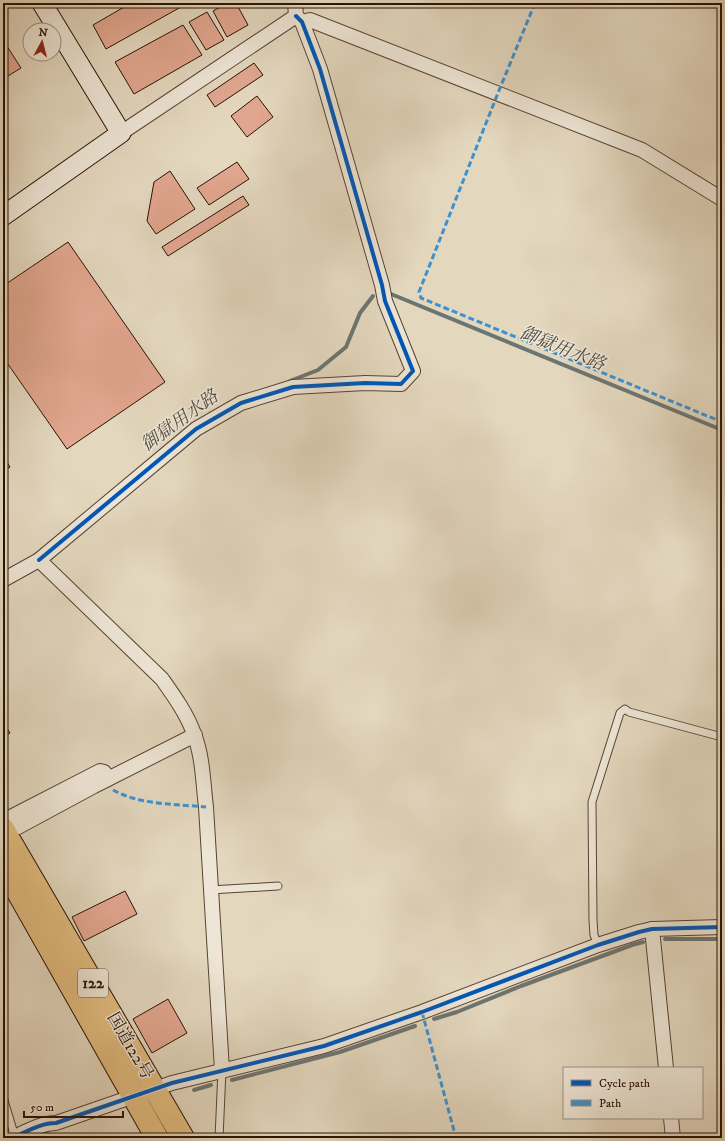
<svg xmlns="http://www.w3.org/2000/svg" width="725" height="1141" font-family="'IM FELL DW Pica','Noto Serif JP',serif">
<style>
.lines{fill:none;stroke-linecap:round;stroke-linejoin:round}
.stream{stroke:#6d7572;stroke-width:4}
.building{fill:#e1a68f;stroke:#2a1202}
.lane-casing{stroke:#584331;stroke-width:9}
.street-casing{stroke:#584331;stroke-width:16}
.secondary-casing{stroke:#2a1202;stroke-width:21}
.highway-casing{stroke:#2a1202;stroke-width:24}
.lane{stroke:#ede5d5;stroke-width:7}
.street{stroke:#ede5d5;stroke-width:14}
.secondary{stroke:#ede5d5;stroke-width:19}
.highway{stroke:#e2bc7f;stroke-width:22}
.quiet{stroke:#3c92d1;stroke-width:3;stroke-dasharray:6 3;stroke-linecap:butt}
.cycleway-casing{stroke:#ede5d5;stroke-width:6}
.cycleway{stroke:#0057b8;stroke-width:4}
.labels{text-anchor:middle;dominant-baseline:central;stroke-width:3;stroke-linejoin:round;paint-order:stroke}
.shield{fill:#ede5d5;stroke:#645141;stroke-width:1}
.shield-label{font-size:16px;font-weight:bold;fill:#2a1202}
.street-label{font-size:17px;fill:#2a1202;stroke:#ede5d5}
.water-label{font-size:18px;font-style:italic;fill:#514c43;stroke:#ede5d5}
</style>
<rect width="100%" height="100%" fill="#e3d7be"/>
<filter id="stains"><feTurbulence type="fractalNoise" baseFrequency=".005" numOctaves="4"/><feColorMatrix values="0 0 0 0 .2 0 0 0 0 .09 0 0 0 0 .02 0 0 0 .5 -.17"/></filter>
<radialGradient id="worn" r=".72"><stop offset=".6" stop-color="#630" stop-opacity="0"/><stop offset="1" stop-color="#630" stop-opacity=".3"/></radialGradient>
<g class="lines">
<!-- stream -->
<g class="stream">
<polyline points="391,294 722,430"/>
<polyline points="290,381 318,370 346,347 360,313 373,296"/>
<polyline points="665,939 722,939"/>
<polyline points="434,1019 457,1012 521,986 632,945 643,942"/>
<polyline points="232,1080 340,1052 415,1026"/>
<polyline points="194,1090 211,1085"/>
<polyline points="33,1138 47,1133"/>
</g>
</g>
<!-- building -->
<g class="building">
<polygon points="131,3 188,3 106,49 93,25"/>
<polygon points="228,3 236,3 248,25 227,37 213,11"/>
<polygon points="207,12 224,40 206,50 189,22"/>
<polygon points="183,25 202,55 134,94 115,62"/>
<polygon points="3,40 21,68 3,79"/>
<polygon points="254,63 263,75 215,107 207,95"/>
<polygon points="257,96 273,117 247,137 231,116"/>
<polygon points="237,162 249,179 209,205 197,188"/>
<polygon points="170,171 195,209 156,234 147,221 154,182"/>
<polygon points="243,196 249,205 168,256 162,247"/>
<polygon points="68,242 165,382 67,449 3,357 3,286"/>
<polygon points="3,456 10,467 3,472"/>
<polygon points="3,722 10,733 3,737"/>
<polygon points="125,891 137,914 84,941 72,917"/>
<polygon points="168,999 187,1033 152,1053 133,1019"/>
<polygon points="76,1134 77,1138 64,1138"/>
</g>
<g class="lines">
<defs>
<g id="lane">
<polyline points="210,890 278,886"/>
<polyline points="598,945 594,935 593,920 592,802 620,713 625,709 629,712 722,737"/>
<polyline points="3,1097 15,1137"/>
<polyline points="219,1138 222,1070"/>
</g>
<g id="street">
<polyline points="302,22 310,20 642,150 722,199"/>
<polyline points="121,133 296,16 295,3"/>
<polyline points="39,560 196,429 241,403 293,387 365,383 401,384 413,371 385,301 382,285 320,69 302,22 296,16"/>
<path d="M3,580L39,560L162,679C174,696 187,714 194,734C203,757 203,783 206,807L222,1070"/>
<polyline points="3,821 100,771 104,772 108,779"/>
<polyline points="18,827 94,786 195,735"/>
<polyline points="652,929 666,1068"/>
<polyline points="671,1118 673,1138"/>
<path d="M12,1138C26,1132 40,1123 56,1123L172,1083L324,1046L422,1012L598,945L639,932L652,929L722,927"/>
</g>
<polyline id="secondary" points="3,216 121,133 42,3"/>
<g id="highway">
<polyline points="3,829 183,1138"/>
<polyline points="3,866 157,1138"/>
</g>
</defs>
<!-- lane casing -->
<use href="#lane" class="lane-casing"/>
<!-- street casing -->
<use href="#street" class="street-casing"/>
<!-- secondary casing -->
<use href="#secondary" class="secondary-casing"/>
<!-- highway casing -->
<use href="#highway" class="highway-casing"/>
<!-- lane -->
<use href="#lane" class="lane"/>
<!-- street -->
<use href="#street" class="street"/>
<!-- secondary -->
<use href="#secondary" class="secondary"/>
<!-- highway -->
<use href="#highway" class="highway"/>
<!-- quiet -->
<g class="quiet">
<polyline points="535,3 498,93 419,292 421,298 722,422"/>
<path d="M113,790C140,805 175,804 206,807"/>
<polyline points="422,1012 456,1138"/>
</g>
<defs>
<g id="cycleway">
<polyline points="39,560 196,429 241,403 293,387 365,383 401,384 413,371 385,301 382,285 320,69 302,22 296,16"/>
<path d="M12,1138C26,1132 40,1123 56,1123L172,1083L324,1046L422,1012L598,945L639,932L652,929L722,927"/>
</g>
</defs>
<!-- cycleway casing -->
<use href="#cycleway" class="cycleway-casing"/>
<!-- cycleway -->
<use href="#cycleway" class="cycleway"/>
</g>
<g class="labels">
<!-- shield labels -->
<rect class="shield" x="78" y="969" width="30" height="28" rx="3"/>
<g class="shield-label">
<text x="93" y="983">122</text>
</g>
<!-- street labels -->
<g class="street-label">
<text transform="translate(130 1046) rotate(60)">国道122号</text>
</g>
<!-- water labels -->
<g class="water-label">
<text transform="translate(562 349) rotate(22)">御獄用水路</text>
<text transform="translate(180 421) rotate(-36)">御獄用水路</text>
</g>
</g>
<!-- margin -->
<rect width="725" height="1141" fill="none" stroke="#e3d7be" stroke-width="16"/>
<rect x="4" y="4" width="717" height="1133" fill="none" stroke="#2a1202" stroke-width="2"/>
<rect x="8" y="8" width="709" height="1125" fill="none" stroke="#2a1202"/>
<!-- legend -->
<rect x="563" y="1067" width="140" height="52" fill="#ede5d5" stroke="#9f9181"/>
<rect x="571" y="1080" width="20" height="6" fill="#0057b8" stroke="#9f9181"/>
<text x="599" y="1087" font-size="12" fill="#2a1202">Cycle path</text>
<rect x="571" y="1100" width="20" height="6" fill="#3c92d1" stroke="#9f9181"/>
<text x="599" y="1107" font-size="12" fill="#2a1202">Path</text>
<!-- north arrow -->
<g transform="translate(42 42) rotate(7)"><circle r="19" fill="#ede5d5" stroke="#9f9181"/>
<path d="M0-3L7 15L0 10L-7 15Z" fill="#8f2418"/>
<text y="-6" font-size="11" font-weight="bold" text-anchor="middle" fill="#2a1202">N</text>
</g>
<!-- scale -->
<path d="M24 1111v6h99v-6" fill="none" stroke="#2a1202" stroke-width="2"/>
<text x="30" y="1111" font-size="12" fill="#2a1202" stroke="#ede5d5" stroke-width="3" paint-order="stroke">50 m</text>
<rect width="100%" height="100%" filter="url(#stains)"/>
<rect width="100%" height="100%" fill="url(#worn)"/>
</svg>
